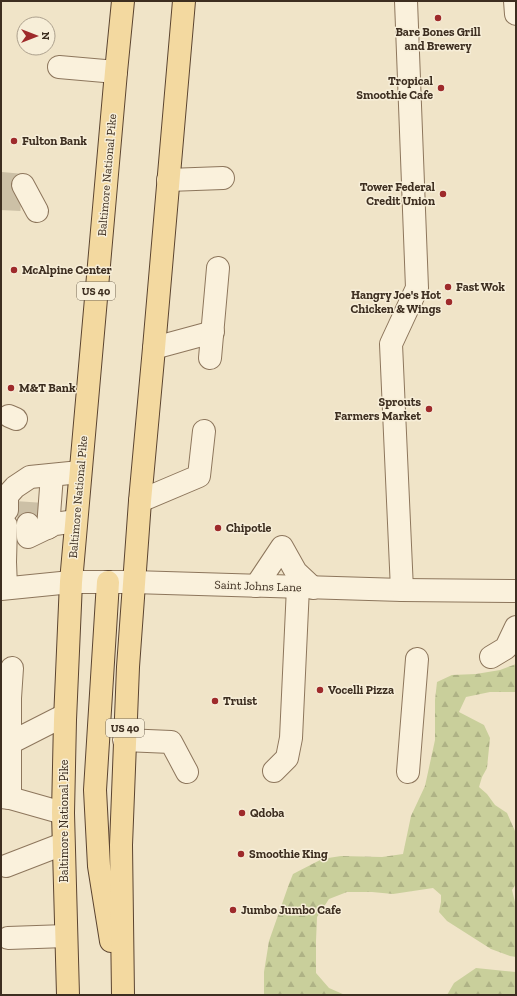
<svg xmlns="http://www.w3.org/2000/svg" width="517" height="996" font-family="'Zilla Slab',serif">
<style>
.forest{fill:url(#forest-firs)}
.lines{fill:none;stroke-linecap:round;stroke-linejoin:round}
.minor-tunnel{stroke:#ccc0a6;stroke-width:22;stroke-dasharray:22 11;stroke-linecap:butt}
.minor-casing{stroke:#8d765c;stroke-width:24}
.major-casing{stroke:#5b4430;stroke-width:24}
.minor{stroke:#faf1dc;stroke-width:22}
.major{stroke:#f3d9a0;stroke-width:22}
.poi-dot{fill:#9e2a2b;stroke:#f7eed8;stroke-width:1.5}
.labels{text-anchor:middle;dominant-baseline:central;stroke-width:3;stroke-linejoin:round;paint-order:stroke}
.shield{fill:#f7eed8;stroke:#756857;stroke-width:1}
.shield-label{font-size:11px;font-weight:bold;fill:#3d2e20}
.poi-label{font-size:12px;font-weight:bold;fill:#3d2e20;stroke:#f7eed8;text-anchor:start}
.street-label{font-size:12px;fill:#3d2e20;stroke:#f7eed8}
</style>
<defs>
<pattern id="forest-firs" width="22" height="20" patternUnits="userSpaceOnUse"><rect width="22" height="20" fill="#c9cf9b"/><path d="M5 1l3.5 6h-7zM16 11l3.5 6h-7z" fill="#aeb285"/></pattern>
</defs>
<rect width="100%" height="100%" fill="#f0e4c8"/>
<!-- forest -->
<g class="forest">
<polygon points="516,664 516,692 490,692 466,697 459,712 484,725 490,738 487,768 482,777 479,787 487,794 495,805 507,813 515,831 516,884 512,890 515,902 516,903 516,957 510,956 491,949 447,921 439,912 441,902 441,895 433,888 393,894 372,892 347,892 329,899 317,917 316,941 316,973 329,988 345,995 264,995 264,972 269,941 289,884 293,874 322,859 341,856 382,857 403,854 411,816 425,786 435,740 435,700 437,682 452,675 476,674 500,670"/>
<polygon points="476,968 516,972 516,995 447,995 454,983"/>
</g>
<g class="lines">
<!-- minor-tunnel -->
<g class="minor-tunnel">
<polyline points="1,183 23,185"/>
<polyline points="1,199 21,200"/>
<polyline points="28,524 30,496"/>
</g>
<defs>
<g id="minor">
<polyline points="515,1 516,14"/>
<polyline points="59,67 116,72"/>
<polyline points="168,180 223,178"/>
<polyline points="23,185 37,211"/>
<polyline points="154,348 213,332"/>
<polyline points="210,358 218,268"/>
<polyline points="9,416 16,419"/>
<polyline points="140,501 199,476 204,431"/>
<polyline points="7,510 7,496 15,487 30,477 80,472"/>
<polyline points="28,524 28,537 55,524 76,521"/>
<polyline points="6,525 5,562 6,588"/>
<polyline points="48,528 52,475"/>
<polyline points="256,586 282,547 296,572 313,588"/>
<polyline points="1,589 71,582 133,582 402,590 516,591"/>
<polyline points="402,590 391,344 417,288 406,1"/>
<polyline points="491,657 506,648 516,627"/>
<polyline points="124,740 171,742 187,772"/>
<polyline points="10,743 65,715"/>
<polyline points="274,771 287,758 291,738 298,587"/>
<polyline points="408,772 417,659"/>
<polyline points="1,797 10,798 63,813"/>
<polyline points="10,798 10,698 12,668"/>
<polyline points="6,866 63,844"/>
<polyline points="8,938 66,936"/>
</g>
<g id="major">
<polyline points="108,582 95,790 99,866 111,941"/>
<polyline points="68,995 63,813 65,720 71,582 116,72 123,1"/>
<polyline points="123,995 121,845 128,667 140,501 154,348 184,1"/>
</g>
</defs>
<!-- minor casing -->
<use href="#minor" class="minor-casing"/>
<!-- major casing -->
<use href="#major" class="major-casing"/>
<!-- minor -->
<use href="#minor" class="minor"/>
<!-- major -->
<use href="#major" class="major"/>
</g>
<!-- markers -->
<g class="poi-dot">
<circle cx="438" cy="18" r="4"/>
<circle cx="441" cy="88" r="4"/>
<circle cx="14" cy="141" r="4"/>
<circle cx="443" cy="194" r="4"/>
<circle cx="14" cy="270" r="4"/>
<circle cx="448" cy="287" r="4"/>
<circle cx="449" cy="302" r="4"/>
<circle cx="11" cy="388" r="4"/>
<circle cx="429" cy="409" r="4"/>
<circle cx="218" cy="528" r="4"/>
<circle cx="320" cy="690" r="4"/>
<circle cx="215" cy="701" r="4"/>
<circle cx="242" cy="813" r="4"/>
<circle cx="241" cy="854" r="4"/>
<circle cx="233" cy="910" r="4"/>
</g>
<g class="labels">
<!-- shield labels -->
<g class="shield">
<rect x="77" y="282" width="38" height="18" rx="3"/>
<rect x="106" y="719" width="38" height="18" rx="3"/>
</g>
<g class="shield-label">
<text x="96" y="291">US 40</text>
<text x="125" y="728">US 40</text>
</g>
<!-- poi labels -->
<g class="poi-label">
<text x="438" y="32" text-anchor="middle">Bare Bones Grill<tspan x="438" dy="14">and Brewery</tspan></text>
<text x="433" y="81" text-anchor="end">Tropical<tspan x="433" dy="14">Smoothie Cafe</tspan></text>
<text x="22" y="141">Fulton Bank</text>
<text x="435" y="187" text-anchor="end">Tower Federal<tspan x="435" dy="14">Credit Union</tspan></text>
<text x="22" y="270">McAlpine Center</text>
<text x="456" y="287">Fast Wok</text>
<text x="441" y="295" text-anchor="end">Hangry Joe's Hot<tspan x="441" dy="14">Chicken &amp; Wings</tspan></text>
<text x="19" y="388">M&amp;T Bank</text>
<text x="421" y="402" text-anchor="end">Sprouts<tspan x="421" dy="14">Farmers Market</tspan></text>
<text x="226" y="528">Chipotle</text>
<text x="328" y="690">Vocelli Pizza</text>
<text x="223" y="701">Truist</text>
<text x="250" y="813">Qdoba</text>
<text x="249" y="854">Smoothie King</text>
<text x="241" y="910">Jumbo Jumbo Cafe</text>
</g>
<!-- street labels -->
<g class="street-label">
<text transform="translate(107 175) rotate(-85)">Baltimore National Pike</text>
<text transform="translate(78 497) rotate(-85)">Baltimore National Pike</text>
<text transform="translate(258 586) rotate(2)">Saint Johns Lane</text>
<text transform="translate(64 821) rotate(-90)">Baltimore National Pike</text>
</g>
</g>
<!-- border -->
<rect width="517" height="996" fill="none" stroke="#3d2e20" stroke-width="4"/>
<!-- north arrow -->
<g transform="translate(36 36) rotate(90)"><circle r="19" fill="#f7eed8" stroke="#ada18e"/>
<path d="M0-3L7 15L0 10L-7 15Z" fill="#9e2a2b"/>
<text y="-6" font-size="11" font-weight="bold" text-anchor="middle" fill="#3d2e20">N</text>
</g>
</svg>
